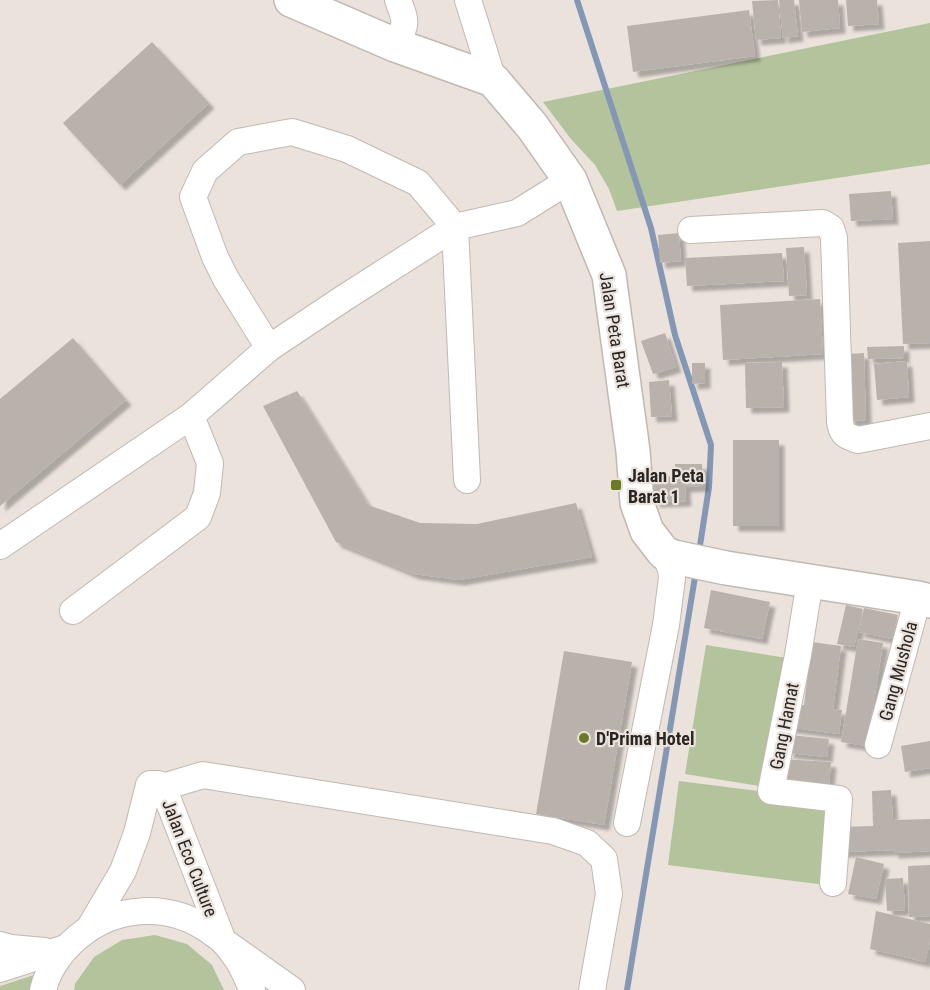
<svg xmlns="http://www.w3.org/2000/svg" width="930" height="990" font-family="'Roboto Condensed',sans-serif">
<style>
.green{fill:#b3c39b}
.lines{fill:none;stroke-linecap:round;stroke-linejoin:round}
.stream{stroke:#8498b6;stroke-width:6}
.building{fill:#b9b1ab;filter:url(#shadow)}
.minor-casing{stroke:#c0b8b2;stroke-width:28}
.major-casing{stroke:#c0b8b2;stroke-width:36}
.minor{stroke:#fff;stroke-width:26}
.major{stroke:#fff;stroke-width:33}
.poi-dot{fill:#6c7925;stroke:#ebe2dc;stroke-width:2}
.labels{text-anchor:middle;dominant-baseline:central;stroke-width:4.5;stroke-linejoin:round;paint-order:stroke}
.street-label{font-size:18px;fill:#292624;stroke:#ebe2dc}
.poi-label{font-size:18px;font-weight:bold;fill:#292624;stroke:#ebe2dc;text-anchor:start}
</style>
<defs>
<filter id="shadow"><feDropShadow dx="5.5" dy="5.5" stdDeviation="1.5" flood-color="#0004"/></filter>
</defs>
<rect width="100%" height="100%" fill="#ebe2dc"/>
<!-- green -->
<g class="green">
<polygon points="930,23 930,164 617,211 609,189 595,165 571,139 543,102"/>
<polygon points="706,645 787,658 765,787 685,774"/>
<polygon points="679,781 837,801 826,885 668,865"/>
<polygon points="155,935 187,944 212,965 224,990 74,990 75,984 94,957 122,940"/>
<polygon points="37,974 33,990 0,990 0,986"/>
</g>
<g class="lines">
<!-- stream -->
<g class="stream">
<polyline points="577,0 651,228 675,335 711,445 709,487 699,552"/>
<polyline points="627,990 696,571"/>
</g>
</g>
<!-- building -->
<g class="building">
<polygon points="778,0 781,38 756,40 752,1"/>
<polygon points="779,0 794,0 798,36 783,38"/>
<polygon points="799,0 838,0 840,28 802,32"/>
<polygon points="846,0 877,0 879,24 848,26"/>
<polygon points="749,10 755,56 633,72 627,26"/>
<polygon points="152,42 209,103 120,185 63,123"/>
<polygon points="891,191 893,219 851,221 849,194"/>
<polygon points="679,233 681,261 660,263 658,235"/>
<polygon points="930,241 930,343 903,344 898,243"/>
<polygon points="804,247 807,295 789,296 786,248"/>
<polygon points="782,253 784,281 687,286 685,258"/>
<polygon points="820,299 823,354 723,360 720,305"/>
<polygon points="665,333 676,367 653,374 641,341"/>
<polygon points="73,338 126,400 0,506 0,399"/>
<polygon points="904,346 904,358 868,359 867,347"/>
<polygon points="864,353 866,420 849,421 848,354"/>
<polygon points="907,361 909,397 877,400 874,364"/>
<polygon points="782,362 784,407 746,408 745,363"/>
<polygon points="692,363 705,363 705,383 692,384"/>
<polygon points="669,380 672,416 651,417 649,382"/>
<polygon points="297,391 368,505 420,523 477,524 576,503 592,557 459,580 414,574 336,542 263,406"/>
<rect x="733" y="440" width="46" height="86"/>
<polygon points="675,464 702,464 703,486 685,487 686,501 654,502 653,477 675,476"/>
<polygon points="711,590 770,602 762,639 704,628"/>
<polygon points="846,605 863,609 854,647 837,644"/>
<polygon points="864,608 898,615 892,639 859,632"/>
<polygon points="858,639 883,643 867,746 841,742"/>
<polygon points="812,642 841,646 833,709 842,710 839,734 786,727 789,703 804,705"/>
<polygon points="564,651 632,662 604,825 536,814"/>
<polygon points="790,735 829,739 827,757 788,753"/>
<polygon points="930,741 930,768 905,772 901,746"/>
<polygon points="781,759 831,762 828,795 778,792"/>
<polygon points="891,790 893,820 930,819 930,851 893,853 893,850 840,852 839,827 873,826 872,791"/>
<polygon points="856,857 884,864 876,899 848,894"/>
<polygon points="930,865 930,916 909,917 908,866"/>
<polygon points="903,878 905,910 887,911 885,879"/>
<polygon points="876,911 930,924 930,941 925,962 870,949"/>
</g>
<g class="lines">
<defs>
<g id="minor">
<polyline points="468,0 493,80"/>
<path d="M395,45C407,22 407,25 398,0"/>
<path d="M691,230L823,223L831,228L834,238L840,422C842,435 846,436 858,440L930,426"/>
<polyline points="269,348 226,279 215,257 193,197 205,171 238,142 292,132 347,149 418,183 455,227 467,480"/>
<polyline points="0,546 191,416 269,348 344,298 455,227 517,213 570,180"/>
<polyline points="810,581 798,655 771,791 839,799 833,883"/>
<polyline points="73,611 198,517 207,493 210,463 191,416"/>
<polyline points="878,745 918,598"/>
<polyline points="163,787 203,775 553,831 587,843 604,859 609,894 592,990"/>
<polyline points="627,823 666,625 672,578 671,569 664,553"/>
<polyline points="90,927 123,871 137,833 149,785 150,784 159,784 163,787 223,941 292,990"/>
<polyline points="0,945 11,948 44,951"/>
<polyline points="0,969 65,948"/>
<path d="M43,990C48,969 62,950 78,937C116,905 169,902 210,931C215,935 220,938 224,942C238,958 245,971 252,990"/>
</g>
<polyline id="major" points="291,0 395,45 493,80 532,126 570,180 609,275 633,451 637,503 647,531 664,553 674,557 726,568 918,598 930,601"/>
</defs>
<!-- minor casing -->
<use href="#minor" class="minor-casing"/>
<!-- major casing -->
<use href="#major" class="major-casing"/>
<!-- minor -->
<use href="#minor" class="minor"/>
<!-- major -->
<use href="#major" class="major"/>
</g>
<!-- markers -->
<g class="poi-dot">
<rect x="610" y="479" width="12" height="12" rx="3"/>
<circle cx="584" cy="738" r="6"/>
</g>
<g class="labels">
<!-- street labels -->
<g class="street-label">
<text transform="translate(615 330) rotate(81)">Jalan Peta Barat</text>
<text transform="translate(898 671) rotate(-75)">Gang Mushola</text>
<text transform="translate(784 726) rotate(-79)">Gang Hamat</text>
<text transform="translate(190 858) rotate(69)">Jalan Eco Culture</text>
</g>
<!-- poi labels -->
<g class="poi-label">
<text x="628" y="475">Jalan Peta<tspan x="628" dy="21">Barat 1</tspan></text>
<text x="596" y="738">D'Prima Hotel</text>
</g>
</g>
</svg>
